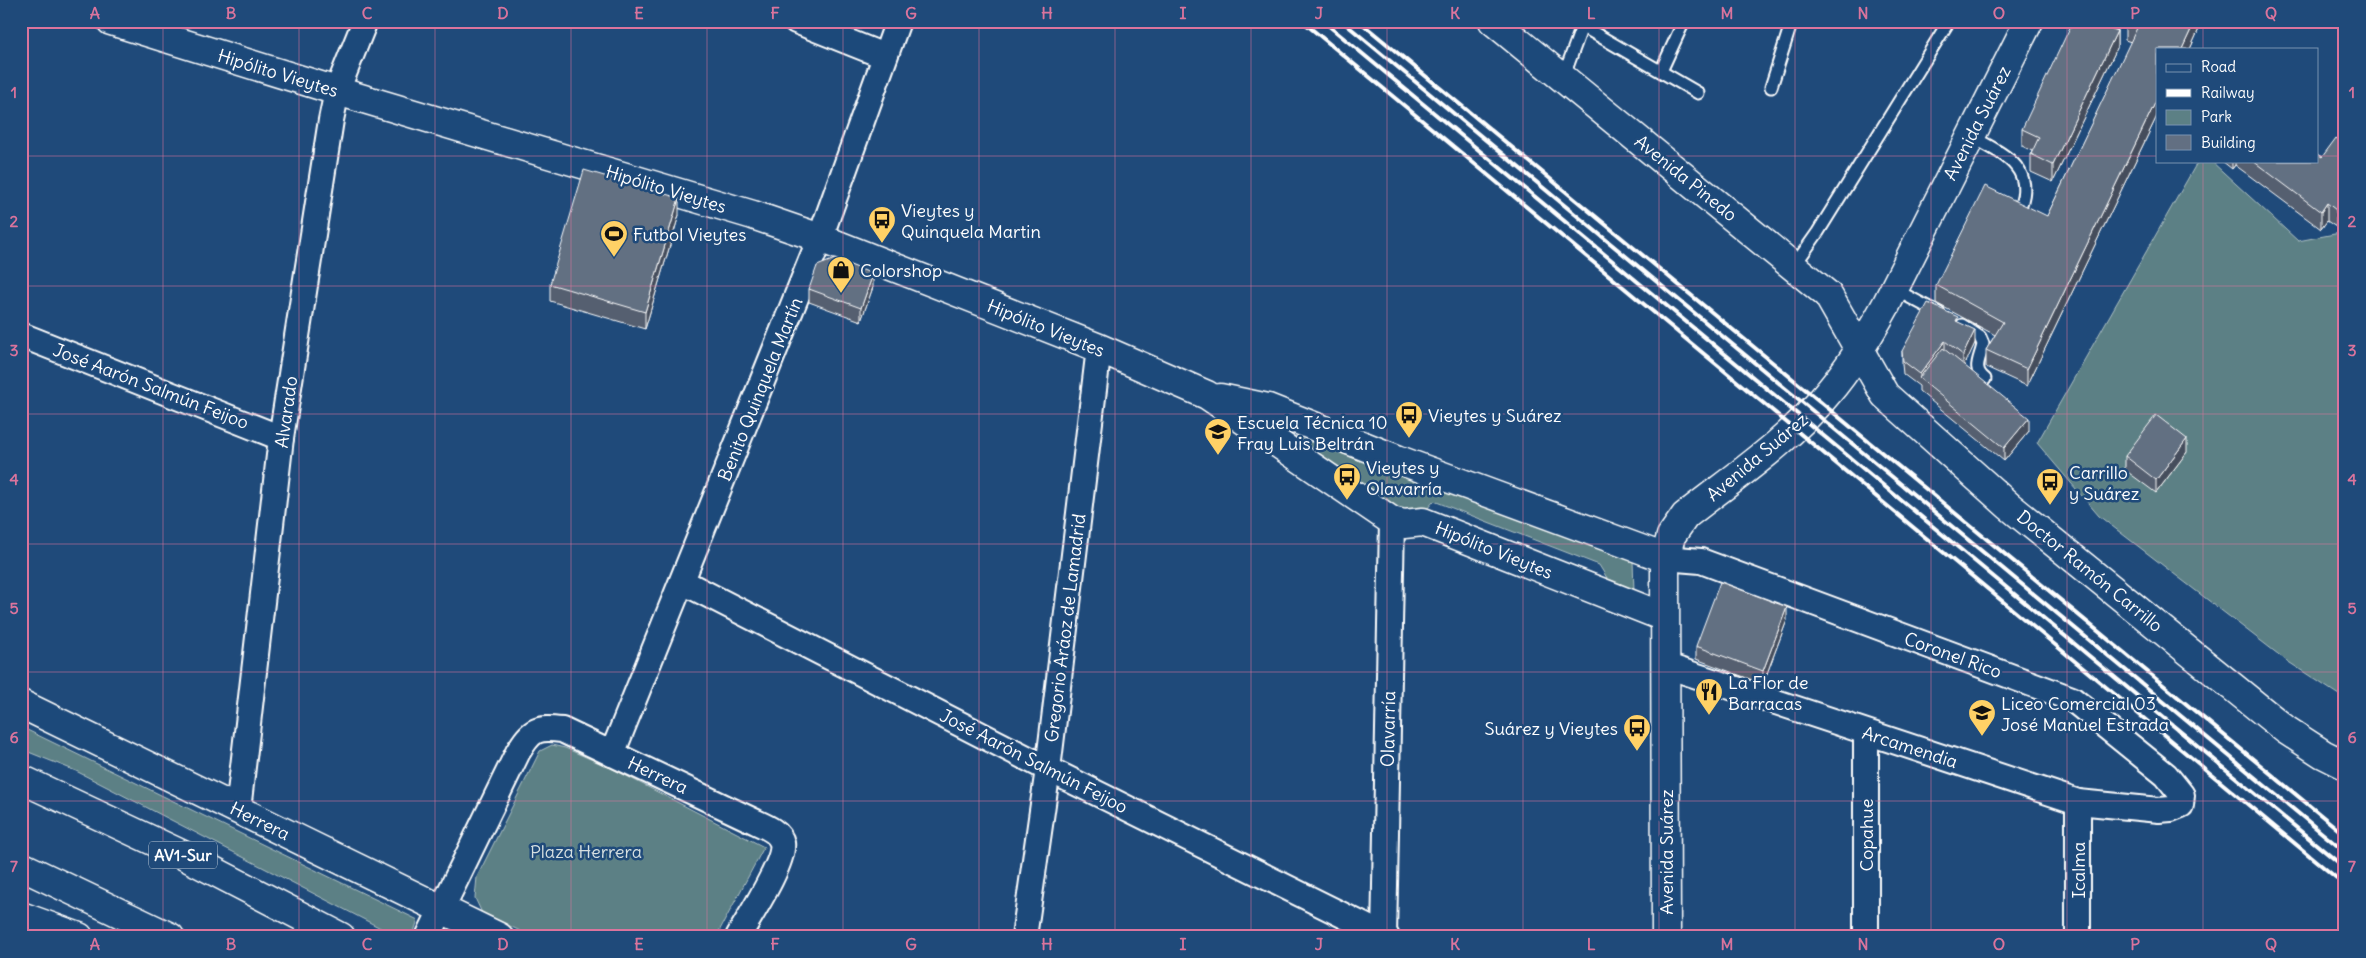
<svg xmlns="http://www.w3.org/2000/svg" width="2366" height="958" font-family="Delius,sans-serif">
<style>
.green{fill:#5c8085;stroke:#aec0c2}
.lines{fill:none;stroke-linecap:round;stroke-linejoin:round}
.lane-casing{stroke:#fff;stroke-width:15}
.street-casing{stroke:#fff;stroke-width:28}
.secondary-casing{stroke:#fff;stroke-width:31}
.highway-casing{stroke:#fff;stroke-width:31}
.lane{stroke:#1f4a7a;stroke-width:11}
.street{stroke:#1f4a7a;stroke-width:24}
.secondary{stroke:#1f4a7a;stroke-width:28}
.highway{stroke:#1f4a7a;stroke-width:28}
.rail{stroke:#fff;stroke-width:4}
.wall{fill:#545f70;stroke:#fff}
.shaded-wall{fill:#454e5b;stroke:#fff}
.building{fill:#626f82;stroke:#fff}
.grid{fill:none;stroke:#da749d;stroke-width:1;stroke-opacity:0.55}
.labels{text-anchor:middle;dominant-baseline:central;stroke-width:5;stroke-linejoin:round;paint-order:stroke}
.shield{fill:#1f4a7a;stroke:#bcc9d7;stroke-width:1}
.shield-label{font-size:16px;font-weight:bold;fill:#fff}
.street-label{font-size:18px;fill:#fff;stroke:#1f4a7a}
.poi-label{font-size:18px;fill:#fff;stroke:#1f4a7a;text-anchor:start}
.park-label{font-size:18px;fill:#d6dfe0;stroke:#1f4a7a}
.neatline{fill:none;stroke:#da749d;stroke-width:2}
.grid-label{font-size:16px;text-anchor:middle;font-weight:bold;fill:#da749d}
</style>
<rect width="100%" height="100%" fill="#1f4a7a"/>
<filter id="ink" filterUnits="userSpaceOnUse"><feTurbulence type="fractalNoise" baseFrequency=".02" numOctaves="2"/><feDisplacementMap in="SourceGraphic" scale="10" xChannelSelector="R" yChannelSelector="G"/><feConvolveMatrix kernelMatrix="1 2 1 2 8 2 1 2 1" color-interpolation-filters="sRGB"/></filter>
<g filter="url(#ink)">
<!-- green -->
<g class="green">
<polygon points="2198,161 2211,161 2298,241 2345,232 2345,699 2287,661 2099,516 2037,443"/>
<polygon points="1291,435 1633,561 1634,591 1612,586 1599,565 1434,501 1425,511 1397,511 1377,492 1332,469 1289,443"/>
<polygon points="21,727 418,920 412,937 398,937 76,771 21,749"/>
<polygon points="552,745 565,748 611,768 764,847 716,937 533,937 482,913 475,898 477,877 540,751"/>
</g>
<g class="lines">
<defs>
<g id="lane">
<polyline points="1582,26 1698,93"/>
<polyline points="1661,71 1684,21"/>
<polyline points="1563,78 1584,21"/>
<polyline points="1771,87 1792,21"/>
<path d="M1971,136C2000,153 2036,166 2020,207"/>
<polyline points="1794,266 1818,232 1949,21"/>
<polyline points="1894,289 1939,313"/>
<path d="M1962,325L1980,337L1983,344C1981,358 1971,368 1985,379"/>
</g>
<g id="street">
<polyline points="796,21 884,56"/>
<polyline points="21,335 281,438"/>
<polyline points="683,582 1048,769 1387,937"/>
<polyline points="1664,665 2078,802 2159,810 2171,809 2181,805 2182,795 2166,775 2072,699 1701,561 1665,558"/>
<polyline points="612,754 820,238 898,21"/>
<polyline points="2078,802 2078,937"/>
<polyline points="238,810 281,438 331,120 337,91 365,21"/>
<path d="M428,937L518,752C532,729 537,727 562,730L756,822C765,826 780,832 782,843C786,861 748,919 738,937"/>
<polyline points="1024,937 1048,769 1099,348"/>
<polyline points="1384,937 1392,521"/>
<polyline points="1866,937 1866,733"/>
</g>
<g id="secondary">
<polyline points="111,21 337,91 753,215 820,238 1099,348 1207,395 1392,521 1404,524 1423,522 1664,617"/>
<polyline points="1493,21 1828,295 1885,395 2009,506 2286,730 2323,754 2345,765"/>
<polyline points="1220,398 1268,408 1399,460 1665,558"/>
<polyline points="21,704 499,937"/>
<path d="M1666,937L1665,558L1671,536L1685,516C1733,478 1788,442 1827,394C1850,367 1869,336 1886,305L2029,21"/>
</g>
<g id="highway">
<polyline points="21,779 181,854 341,937"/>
<polyline points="21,866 170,937"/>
<polyline points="21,916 79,937"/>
</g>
</defs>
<!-- lane casing -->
<use href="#lane" class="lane-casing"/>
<!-- street casing -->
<use href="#street" class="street-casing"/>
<!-- secondary casing -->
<use href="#secondary" class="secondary-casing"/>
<!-- highway casing -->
<use href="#highway" class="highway-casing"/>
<!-- lane -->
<use href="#lane" class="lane"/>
<!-- street -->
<use href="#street" class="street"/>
<!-- secondary -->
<use href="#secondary" class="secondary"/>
<!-- highway -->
<use href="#highway" class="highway"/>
<!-- rail -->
<g class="rail">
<polyline points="1302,21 2345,885"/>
<polyline points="1323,21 2345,868"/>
<polyline points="1342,21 2345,852"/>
<polyline points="1359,21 2345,835"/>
</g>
</g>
<!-- wall -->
<g class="wall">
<polygon points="2117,21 2117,48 2053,182 2031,172 2031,154 2032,151 2022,146 2022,129"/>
<polygon points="2199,21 2199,29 2190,49 2157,49 2157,116 2027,386 1986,367 1986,350 1995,335 1936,303 1936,285 2047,216 2131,42 2125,40 2125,22"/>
<polygon points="2345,144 2345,216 2336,227 2327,221 2321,229 2235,165 2232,169 2222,161 2317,161 2322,157"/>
<polygon points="679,215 645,329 550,301 550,284"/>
<polygon points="873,287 861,321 809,302 809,289"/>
<polygon points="1958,322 1975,343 1964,365 2029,431 2004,461 1919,391 1919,386 1903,374 1902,364 1902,351"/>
<polygon points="2187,452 2156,493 2125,470 2125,456"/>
<polygon points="1787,620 1763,684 1696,659 1696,646"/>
</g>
<!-- shaded-wall -->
<g class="shaded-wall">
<polygon points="2113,21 2117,21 2117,29 2110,45 2110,28"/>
<polygon points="2195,21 2199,21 2199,29 2190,49 2182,49"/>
<polygon points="2117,31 2117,48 2053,182 2053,165"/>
<polygon points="2157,99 2157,116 2027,386 2027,369"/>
<polygon points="2232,161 2235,161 2235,165 2232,169"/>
<polygon points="679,198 679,215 645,329 645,312"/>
<polygon points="2345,199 2345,216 2336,227 2336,210"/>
<polygon points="2327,203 2327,221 2321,229 2321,212"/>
<polygon points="873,274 873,287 861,321 861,308"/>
<polygon points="1975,330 1975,343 1963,369 1963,355"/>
<polygon points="1945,341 1945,354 1920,379 1920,374"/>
<polygon points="2029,418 2029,431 2004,461 2004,448"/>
<polygon points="2187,439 2187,452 2156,493 2156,480"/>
<polygon points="1787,607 1787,620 1763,684 1763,671"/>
</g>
<!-- building -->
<g class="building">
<polygon points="2073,21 2113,21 2110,28 2117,31 2053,165 2031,154 2039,137 2022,129"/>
<polygon points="2126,21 2195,21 2182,49 2157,49 2157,99 2027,369 1986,350 2003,322 1936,285 1985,186 2047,216 2137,28 2125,22"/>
<polygon points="2336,138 2345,144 2345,199 2336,210 2327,203 2321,212 2253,161 2317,161 2317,154 2322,157"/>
<polygon points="584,170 679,198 645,312 550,284"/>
<polygon points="835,259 873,274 861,308 809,289 817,266"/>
<polygon points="1928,303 1958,317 1956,321 1975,330 1963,355 1945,341 1920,374 1903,361 1902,351"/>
<polygon points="1943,348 2029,418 2004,448 1919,378"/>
<polygon points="2156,415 2187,439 2156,480 2125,456"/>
<polygon points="1720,582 1787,607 1763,671 1696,646"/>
</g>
</g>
<!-- grid -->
<path class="grid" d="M163,21V937M299,21V937M435,21V937M571,21V937M707,21V937M843,21V937M979,21V937M1115,21V937M1251,21V937M1387,21V937M1523,21V937M1659,21V937M1795,21V937M1931,21V937M2067,21V937M2203,21V49M21,156H2157M2317,156H2345M2203,161V937M21,286H2345M21,414H2345M21,544H2345M21,672H2345M21,801H2345"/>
<!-- icons -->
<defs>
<symbol id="bus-pin" viewBox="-11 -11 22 30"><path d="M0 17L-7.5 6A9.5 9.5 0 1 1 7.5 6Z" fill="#ffd166" stroke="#1f4a7a"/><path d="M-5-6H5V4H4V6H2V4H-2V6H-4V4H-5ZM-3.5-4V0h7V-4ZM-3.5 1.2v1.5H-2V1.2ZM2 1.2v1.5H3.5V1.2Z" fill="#111"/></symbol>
<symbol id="stadium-pin" viewBox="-11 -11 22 30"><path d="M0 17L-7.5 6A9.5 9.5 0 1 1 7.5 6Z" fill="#ffd166" stroke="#1f4a7a"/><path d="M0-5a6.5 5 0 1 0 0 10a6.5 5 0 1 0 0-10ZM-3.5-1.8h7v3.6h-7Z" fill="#111"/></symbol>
<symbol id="shop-pin" viewBox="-11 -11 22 30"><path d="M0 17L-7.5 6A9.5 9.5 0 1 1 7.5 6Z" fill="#ffd166" stroke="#1f4a7a"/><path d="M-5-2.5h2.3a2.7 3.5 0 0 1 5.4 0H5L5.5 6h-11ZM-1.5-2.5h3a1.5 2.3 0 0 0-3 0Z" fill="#111"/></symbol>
<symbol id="school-pin" viewBox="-11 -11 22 30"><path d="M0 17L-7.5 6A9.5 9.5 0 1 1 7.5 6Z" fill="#ffd166" stroke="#1f4a7a"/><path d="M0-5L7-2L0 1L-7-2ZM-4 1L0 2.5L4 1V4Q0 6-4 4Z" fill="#111"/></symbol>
<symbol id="restaurant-pin" viewBox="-11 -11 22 30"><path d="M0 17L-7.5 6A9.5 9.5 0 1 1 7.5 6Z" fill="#ffd166" stroke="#1f4a7a"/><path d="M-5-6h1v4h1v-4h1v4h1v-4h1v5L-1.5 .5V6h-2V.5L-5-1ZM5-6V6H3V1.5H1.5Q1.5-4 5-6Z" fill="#111"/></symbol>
</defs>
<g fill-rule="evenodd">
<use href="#bus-pin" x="866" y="204" width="32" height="43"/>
<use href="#stadium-pin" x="598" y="218" width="32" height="43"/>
<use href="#shop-pin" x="825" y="254" width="32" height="43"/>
<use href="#bus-pin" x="1393" y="399" width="32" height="43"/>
<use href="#school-pin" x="1202" y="416" width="32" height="43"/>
<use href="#bus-pin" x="1331" y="461" width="32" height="43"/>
<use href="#bus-pin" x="2034" y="466" width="32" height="43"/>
<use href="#restaurant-pin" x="1693" y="676" width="32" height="43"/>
<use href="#school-pin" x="1966" y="697" width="32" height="43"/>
<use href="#bus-pin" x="1621" y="712" width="32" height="43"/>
</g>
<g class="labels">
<!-- shield labels -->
<rect class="shield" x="149" y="841.5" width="68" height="27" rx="4"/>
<g class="shield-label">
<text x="183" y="855">AV1-Sur</text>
</g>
<!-- street labels -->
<g class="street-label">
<text transform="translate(278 73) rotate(17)">Hipólito Vieytes</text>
<text transform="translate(1977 123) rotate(-63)">Avenida Suárez</text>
<text transform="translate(1686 178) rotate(39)">Avenida Pinedo</text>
<text transform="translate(666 189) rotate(17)">Hipólito Vieytes</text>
<text transform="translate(1046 328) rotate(22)">Hipólito Vieytes</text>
<text transform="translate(151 386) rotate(21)">José Aarón Salmún Feijoo</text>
<text transform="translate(760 389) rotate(-68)">Benito Quinquela Martín</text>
<text transform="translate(286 412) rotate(-82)">Alvarado</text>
<text transform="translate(1757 457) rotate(-40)">Avenida Suárez</text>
<text transform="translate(1494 550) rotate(22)">Hipólito Vieytes</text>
<text transform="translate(2090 571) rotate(39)">Doctor Ramón Carrillo</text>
<text transform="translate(1065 628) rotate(-83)">Gregorio Aráoz de Lamadrid</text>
<text transform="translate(1953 655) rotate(20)">Coronel Rico</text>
<text transform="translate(1388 729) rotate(-89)">Olavarría</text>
<text transform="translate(1910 747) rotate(18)">Arcamendia</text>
<text transform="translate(1034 761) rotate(27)">José Aarón Salmún Feijoo</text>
<text transform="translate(658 775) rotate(25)">Herrera</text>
<text transform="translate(260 821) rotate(26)">Herrera</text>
<text transform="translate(1866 835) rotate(-90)">Copahue</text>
<text transform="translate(1666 852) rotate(-90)">Avenida Suárez</text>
<text transform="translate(2078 870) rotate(-90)">Icalma</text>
</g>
<!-- poi labels -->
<g class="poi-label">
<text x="901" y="210">Vieytes y<tspan x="901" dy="21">Quinquela Martin</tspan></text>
<text x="633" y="234">Futbol Vieytes</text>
<text x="860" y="270">Colorshop</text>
<text x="1428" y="415">Vieytes y Suárez</text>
<text x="1237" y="422">Escuela Técnica 10<tspan x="1237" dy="21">Fray Luis Beltrán</tspan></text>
<text x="1366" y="467">Vieytes y<tspan x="1366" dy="21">Olavarría</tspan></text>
<text x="2069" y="472">Carrillo<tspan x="2069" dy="21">y Suárez</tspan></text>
<text x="1728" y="682">La Flor de<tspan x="1728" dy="21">Barracas</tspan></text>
<text x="2001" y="703">Liceo Comercial 03<tspan x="2001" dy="21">José Manuel Estrada</tspan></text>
<text x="1618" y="728" text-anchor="end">Suárez y Vieytes</text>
</g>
<!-- park labels -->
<g class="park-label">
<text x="586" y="851">Plaza Herrera</text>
</g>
</g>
<!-- margin -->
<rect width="2366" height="958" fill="none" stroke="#1f4a7a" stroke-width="55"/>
<!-- legend -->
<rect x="2156" y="48" width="162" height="115" fill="#1f4a7a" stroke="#7992af"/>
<rect x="2166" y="64" width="25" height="8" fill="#1f4a7a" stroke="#7992af"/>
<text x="2201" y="72" font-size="15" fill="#ffffff">Road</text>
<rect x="2166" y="89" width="25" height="8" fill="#ffffff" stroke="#7992af"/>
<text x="2201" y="98" font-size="15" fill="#ffffff">Railway</text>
<rect x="2166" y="110" width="25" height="15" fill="#5c8085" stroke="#7992af"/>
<text x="2201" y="122" font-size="15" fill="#ffffff">Park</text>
<rect x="2166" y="135" width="25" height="15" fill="#626f82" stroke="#7992af"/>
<text x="2201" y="148" font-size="15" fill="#ffffff">Building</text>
<rect x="28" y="28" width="2310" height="902" class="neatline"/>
<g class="grid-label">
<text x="95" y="19">A</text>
<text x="231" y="19">B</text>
<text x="367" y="19">C</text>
<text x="503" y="19">D</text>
<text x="639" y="19">E</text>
<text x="775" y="19">F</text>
<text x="911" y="19">G</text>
<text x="1047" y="19">H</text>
<text x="1183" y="19">I</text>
<text x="1319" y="19">J</text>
<text x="1455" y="19">K</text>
<text x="1591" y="19">L</text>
<text x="1727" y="19">M</text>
<text x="1863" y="19">N</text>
<text x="1999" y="19">O</text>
<text x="2135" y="19">P</text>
<text x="2271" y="19">Q</text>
<text x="14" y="98">1</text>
<text x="2352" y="98">1</text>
<text x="14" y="227">2</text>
<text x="2352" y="227">2</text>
<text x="14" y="356">3</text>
<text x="2352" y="356">3</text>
<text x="14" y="485">4</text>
<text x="2352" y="485">4</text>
<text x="14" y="614">5</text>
<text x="2352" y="614">5</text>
<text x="14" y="743">6</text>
<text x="2352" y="743">6</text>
<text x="14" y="872">7</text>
<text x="2352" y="872">7</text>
<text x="95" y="950">A</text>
<text x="231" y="950">B</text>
<text x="367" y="950">C</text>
<text x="503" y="950">D</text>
<text x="639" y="950">E</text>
<text x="775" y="950">F</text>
<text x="911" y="950">G</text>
<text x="1047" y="950">H</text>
<text x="1183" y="950">I</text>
<text x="1319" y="950">J</text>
<text x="1455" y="950">K</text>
<text x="1591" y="950">L</text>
<text x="1727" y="950">M</text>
<text x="1863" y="950">N</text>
<text x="1999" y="950">O</text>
<text x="2135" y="950">P</text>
<text x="2271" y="950">Q</text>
</g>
</svg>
